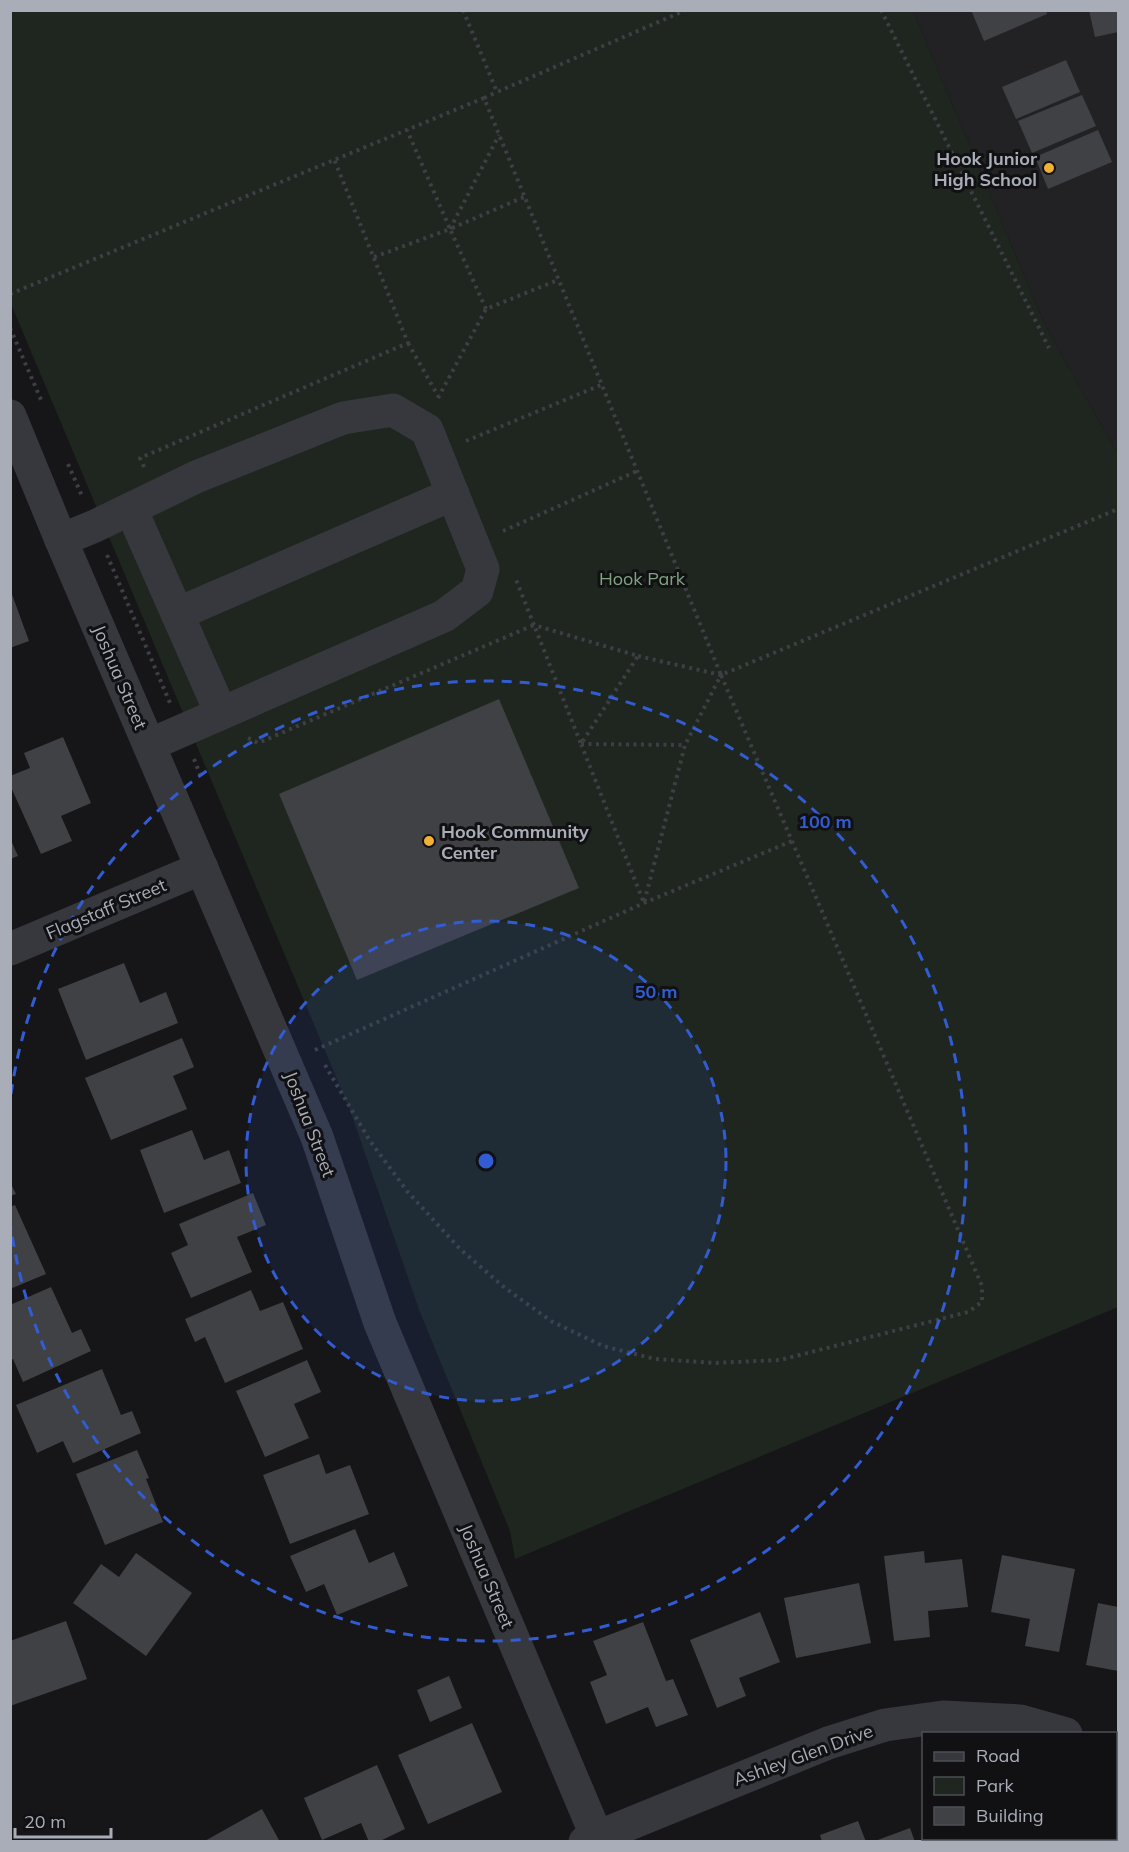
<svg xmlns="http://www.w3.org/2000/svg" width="1129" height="1852" font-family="Mulish,sans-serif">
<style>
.built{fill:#222225}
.green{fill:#1e261f}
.building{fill:#404145}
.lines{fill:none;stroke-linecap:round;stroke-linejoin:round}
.path{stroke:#3d3f44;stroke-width:4;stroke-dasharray:3 4.5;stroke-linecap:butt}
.minor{stroke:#37383d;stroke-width:33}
.ring{fill:none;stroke:#325cd3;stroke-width:3;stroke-dasharray:10 8}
.poi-dot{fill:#f2b134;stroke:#111113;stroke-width:2}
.labels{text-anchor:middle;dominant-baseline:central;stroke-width:6;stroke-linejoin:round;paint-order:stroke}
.poi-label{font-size:18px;font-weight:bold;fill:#a8adb8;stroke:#111113;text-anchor:end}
.park-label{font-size:18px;fill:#7fa381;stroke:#111113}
.street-label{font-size:18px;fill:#a8adb8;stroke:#111113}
.centre{fill:#325cd3;stroke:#111113;stroke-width:3}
.ring-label{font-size:18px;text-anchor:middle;font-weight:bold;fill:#325cd3;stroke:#111113;stroke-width:6;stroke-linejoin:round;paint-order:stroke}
</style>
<rect width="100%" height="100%" fill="#161618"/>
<!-- built -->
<polygon class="built" points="913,11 1118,11 1118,455 1045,325"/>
<!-- green -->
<polygon class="green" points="10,11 913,11 1045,325 1118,455 1118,1307 515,1559 510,1531 420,1312 350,1110 11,304"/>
<!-- building -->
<g class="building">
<polygon points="971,10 1046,10 1047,14 984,41"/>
<polygon points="1089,10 1118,10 1118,32 1095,37"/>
<polygon points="1066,60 1080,92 1016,119 1002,87"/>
<polygon points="1082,95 1096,126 1032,153 1018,121"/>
<polygon points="1098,130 1112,162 1048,189 1035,157"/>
<polygon points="10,589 29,641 10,648"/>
<polygon points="499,699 579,888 357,980 279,794"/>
<polygon points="63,737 91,803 61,816 72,841 41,854 10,785 10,776 30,768 24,753"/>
<polygon points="10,838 18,856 10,859"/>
<polygon points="124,963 140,1003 166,992 178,1023 86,1060 58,989"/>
<polygon points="182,1038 194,1067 173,1076 187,1109 111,1140 85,1078"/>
<polygon points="192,1130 204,1160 229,1150 241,1183 164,1213 140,1150"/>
<polygon points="10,1182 16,1194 10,1196"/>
<polygon points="253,1193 266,1225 237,1237 252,1272 191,1298 171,1253 188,1245 179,1224"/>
<polygon points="15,1205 46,1274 10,1289 10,1207"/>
<polygon points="51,1287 72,1333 81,1329 91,1351 23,1382 13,1359 10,1360 10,1305"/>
<polygon points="251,1290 260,1311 283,1302 303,1349 225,1383 205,1337 195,1342 185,1319"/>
<polygon points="307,1360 321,1392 294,1404 309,1438 265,1457 236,1391"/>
<polygon points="102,1369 121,1415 132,1411 141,1433 73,1463 63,1441 37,1453 16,1405"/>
<polygon points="137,1450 149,1478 146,1479 163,1522 105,1545 76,1474"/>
<polygon points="319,1454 326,1474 350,1465 369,1514 290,1544 263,1475"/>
<polygon points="355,1529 369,1563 394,1552 408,1586 337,1615 324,1584 306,1592 290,1556"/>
<polygon points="924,1551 925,1563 962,1559 968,1607 928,1611 930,1637 894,1641 884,1556"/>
<polygon points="136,1553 192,1593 146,1656 73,1603 101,1564 119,1577"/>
<polygon points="1002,1555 1075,1569 1059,1652 1025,1646 1030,1619 991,1612"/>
<polygon points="859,1583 871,1643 796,1658 784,1598"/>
<polygon points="1098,1603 1118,1607 1118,1671 1086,1665"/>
<polygon points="760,1612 780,1662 739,1678 746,1696 717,1708 690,1640"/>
<polygon points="66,1621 87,1679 10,1706 10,1641"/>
<polygon points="643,1622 666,1681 673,1679 688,1715 656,1727 648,1707 606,1724 590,1682 607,1675 593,1641"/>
<polygon points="449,1676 462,1708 430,1722 417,1690"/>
<polygon points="472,1723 502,1792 428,1824 398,1755"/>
<polygon points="377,1765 405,1829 378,1842 369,1842 361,1823 322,1840 304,1798"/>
<polygon points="262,1809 280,1842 203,1842"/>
<polygon points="858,1821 866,1842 822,1842 820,1835"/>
<polygon points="910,1828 915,1842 875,1842 875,1841"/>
<rect x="950" y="1838" width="86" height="4"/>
<polygon points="1073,1838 1095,1838 1101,1842 1071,1842"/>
</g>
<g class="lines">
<!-- path -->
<g class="path">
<polyline points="463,10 497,92 686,10"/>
<polyline points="881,10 1049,348"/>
<polyline points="484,98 497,92"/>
<polyline points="450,229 499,135"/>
<polyline points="374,257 450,229 407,130"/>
<polyline points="10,294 484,98 721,675"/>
<polyline points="486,309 450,229 524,197"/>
<polyline points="10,328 42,402"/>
<polyline points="408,343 438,396"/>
<polyline points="438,398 486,309 558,280"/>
<polyline points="466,441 601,385"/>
<polyline points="68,464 82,496"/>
<polyline points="144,467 140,458 408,343 334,159"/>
<polyline points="503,531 637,471"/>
<polyline points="107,555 170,703"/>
<polyline points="638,656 721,675 685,745"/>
<polyline points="248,738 258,743 534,625 581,744 638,656 534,625 515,577"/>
<polygon points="581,744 685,745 644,903"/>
<polyline points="194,759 201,777"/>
<polyline points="315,1050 644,903 792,841"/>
<polyline points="325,1065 370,1141 407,1191 460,1249 505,1288 551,1321 603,1346 655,1359 714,1363 780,1360 968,1312 982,1302 982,1286 721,675 1118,509"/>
</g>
<!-- minor -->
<g class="minor">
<polyline points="10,416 61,540 317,1137 380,1323 599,1842"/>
<polyline points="131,509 221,713"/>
<polyline points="61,540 95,526 196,477 343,418 393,410 427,430 483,569 477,591 444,616 149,745"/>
<polyline points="177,614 453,494"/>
<polyline points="10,949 202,868"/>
<polyline points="1116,1751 1118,1753"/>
<polyline points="585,1842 828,1743 885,1725 943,1717 1020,1721 1066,1734"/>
</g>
</g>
<!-- distance rings -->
<circle cx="486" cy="1161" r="240" fill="#325cd3" fill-opacity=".12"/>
<g class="ring">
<circle cx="486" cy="1161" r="240"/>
<path d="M11 1094A480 480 0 1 1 11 1228"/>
</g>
<!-- markers -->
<g class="poi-dot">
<circle cx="1049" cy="168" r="6"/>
<circle cx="429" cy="841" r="6"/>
</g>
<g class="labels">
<!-- poi labels -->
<g class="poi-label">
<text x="1037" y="158">Hook Junior<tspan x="1037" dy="21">High School</tspan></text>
<text x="441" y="831" text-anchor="start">Hook Community<tspan x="441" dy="21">Center</tspan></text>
</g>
<!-- park labels -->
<g class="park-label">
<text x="642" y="578">Hook Park</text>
</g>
<!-- street labels -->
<g class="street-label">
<text transform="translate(120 677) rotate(67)">Joshua Street</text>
<text transform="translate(106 909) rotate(-23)">Flagstaff Street</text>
<text transform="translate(310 1124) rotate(69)">Joshua Street</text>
<text transform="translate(487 1576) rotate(67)">Joshua Street</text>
<text transform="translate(803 1755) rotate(-20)">Ashley Glen Drive</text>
</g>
</g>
<circle cx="486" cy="1161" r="9" class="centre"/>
<g class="ring-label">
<text x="825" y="828">100 m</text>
<text x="656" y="998">50 m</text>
</g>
<!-- border -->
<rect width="1129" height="1852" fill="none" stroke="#a8adb8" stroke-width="24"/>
<!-- legend -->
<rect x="922" y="1732" width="195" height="108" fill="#111113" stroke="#4d4f55" stroke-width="1.5"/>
<rect x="934" y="1752" width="30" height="9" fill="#37383d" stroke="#4d4f55" stroke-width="1.5"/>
<text x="976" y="1762" font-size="18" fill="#a8adb8">Road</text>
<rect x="934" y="1777" width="30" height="18" fill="#1e261f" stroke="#4d4f55" stroke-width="1.5"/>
<text x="976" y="1792" font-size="18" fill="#a8adb8">Park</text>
<rect x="934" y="1807" width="30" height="18" fill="#404145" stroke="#4d4f55" stroke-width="1.5"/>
<text x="976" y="1822" font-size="18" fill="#a8adb8">Building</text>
<!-- scale -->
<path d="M15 1828v9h96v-9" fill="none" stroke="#a8adb8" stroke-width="3"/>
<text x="24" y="1828" font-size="18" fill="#a8adb8" stroke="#111113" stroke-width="4.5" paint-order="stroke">20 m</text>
</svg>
